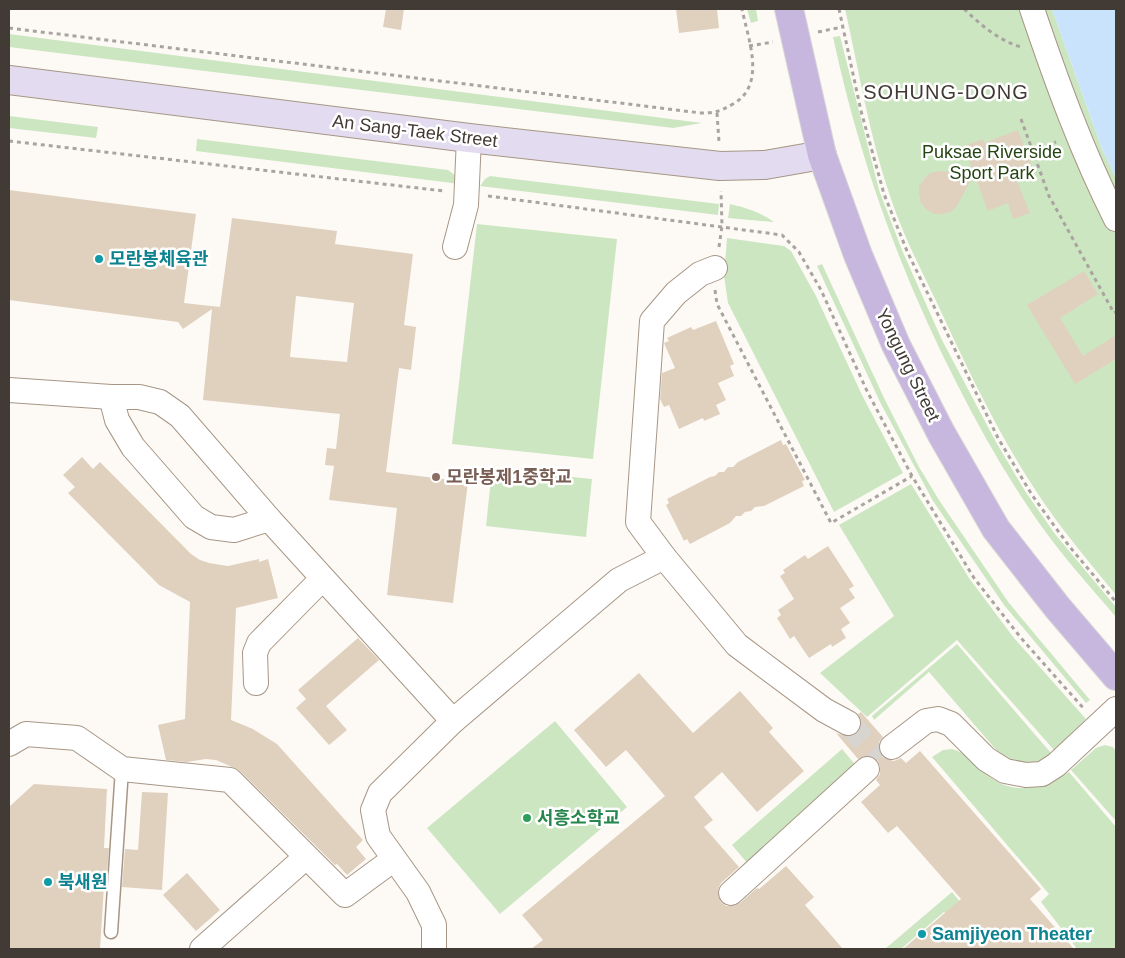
<svg xmlns="http://www.w3.org/2000/svg" width="1125" height="958" font-family="Arial,'Noto Sans KR',sans-serif">
<style>
.green{fill:#cde6c2}
.water{fill:#cae3fd}
.building{fill:#e0d1be;fill-rule:evenodd}
.lines{fill:none;stroke-linecap:round;stroke-linejoin:round}
.street-tunnel{stroke:#d8d4cf;stroke-width:24;stroke-dasharray:24 12;stroke-linecap:butt}
.lane-casing{stroke:#a79685;stroke-width:15}
.street-casing{stroke:#a79685;stroke-width:26}
.secondary-casing{stroke:#a79685;stroke-width:30}
.primary-casing{stroke:#d9d8d6;stroke-width:30}
.path{stroke:#a9a49f;stroke-width:3;stroke-dasharray:4 4;stroke-linecap:butt}
.lane{stroke:#fff;stroke-width:12}
.street{stroke:#fff;stroke-width:24}
.secondary{stroke:#e3dbef;stroke-width:28}
.primary{stroke:#c7b7df;stroke-width:28}
.culture-dot{fill:#0f9aa8;stroke:#fff;stroke-width:2}
.education-dot{fill:#8d6e63;stroke:#fff;stroke-width:2}
.leisure-dot{fill:#2e9e5b;stroke:#fff;stroke-width:2}
.labels{text-anchor:middle;dominant-baseline:central;stroke-width:5;stroke-linejoin:round;paint-order:stroke}
.street-label{font-size:18px;fill:#423a34;stroke:#fff}
.park-label{font-size:18px;fill:#244412;stroke:#fff}
.culture-label{font-size:18px;font-weight:bold;fill:#0d838f;stroke:#fff;text-anchor:start}
.education-label{font-size:18px;font-weight:bold;fill:#785e54;stroke:#fff;text-anchor:start}
.leisure-label{font-size:18px;font-weight:bold;fill:#27864d;stroke:#fff;text-anchor:start}
.quarter-label{font-size:20px;letter-spacing:1px;fill:#423a34;stroke:#fff}
</style>
<rect width="100%" height="100%" fill="#fdfaf6"/>
<!-- green -->
<g class="green">
<polygon points="747,9 756,9 758,21 751,23"/>
<path d="M845,9H1052L1102,149L1116,178V595C1089,562 1061,529 1038,494C998,434 967,368 937,303C920,268 902,233 890,196C869,135 859,71 845,9Z"/>
<polygon points="9,34 702,123 673,128 9,47"/>
<path d="M840,36L879,190L902,250L942,340L996,442L1025,491L1055,534L1116,607V617C1094,591 1071,566 1050,538C1015,491 985,439 958,386C901,275 859,159 833,37Z"/>
<polygon points="9,116 98,127 96,138 9,128"/>
<polygon points="197,139 448,170 456,176 460,184 196,151"/>
<polygon points="490,176 719,204 718,215 480,186 485,179"/>
<path d="M730,204C746,208 760,212 774,222L728,218Z"/>
<polygon points="477,224 617,239 593,459 452,444"/>
<polygon points="727,238 784,246 791,251 816,296 862,395 903,473 834,512 728,303 724,276"/>
<polygon points="822,264 885,400 919,467 939,500 1009,603 1090,700 1086,703 1004,605 933,501 880,402 817,266"/>
<polygon points="492,469 592,479 586,537 486,526"/>
<polygon points="911,484 969,578 1014,638 1086,719 1054,750 957,640 867,717 820,673 894,616 839,525"/>
<path d="M957,644L1051,753C1034,766 1025,765 1004,759L929,672L874,720L872,716Z"/>
<polygon points="555,721 627,807 500,914 427,828"/>
<polygon points="1105,745 1113,747 1116,752 1116,821 1071,770 1096,748"/>
<polygon points="842,749 859,769 748,864 732,845"/>
<path d="M952,749C972,755 972,763 986,774C1015,798 1040,787 1069,772L1116,827V949H1077L1041,902L1049,894L932,757L943,750Z"/>
<polygon points="952,892 961,903 948,915 944,912 901,949 885,949"/>
</g>
<!-- water -->
<polygon class="water" points="1052,9 1116,9 1116,178 1102,149"/>
<!-- building -->
<g class="building">
<polygon points="386,9 404,9 401,30 383,27"/>
<polygon points="676,9 717,9 719,28 679,33"/>
<polygon points="1018,130 1035,174 1017,181 1030,213 1013,219 1008,203 988,211 974,174 957,206 951,212 942,214 934,214 926,209 921,203 919,195 919,186 924,179 930,173 938,171 974,174 964,146 983,139 984,143"/>
<path d="M9,190L196,214L184,303L220,307L232,218L337,231L335,244L413,254L404,325L416,327L411,370L399,368L386,472L468,482L453,603L387,595L397,508L329,500L334,466L325,465L327,448L336,449L340,414L203,400L212,309L183,329L178,322L9,300ZM296,296L354,303L347,362L290,357Z"/>
<polygon points="1084,271 1098,294 1060,318 1083,356 1116,335 1116,359 1075,384 1027,305"/>
<polygon points="716,321 734,364 730,366 734,376 718,383 726,400 716,405 720,414 704,421 703,418 679,429 669,405 664,407 660,399 662,373 675,368 664,343 669,341 667,338 691,327 693,330"/>
<polygon points="781,440 783,445 786,444 805,480 802,481 804,486 764,506 755,507 751,511 745,512 741,516 736,516 730,523 690,544 687,539 684,541 666,505 669,503 667,499 710,477 715,476 719,472 724,472 728,467 733,467 738,462"/>
<polygon points="82,457 93,469 100,462 191,554 200,560 209,563 228,566 259,559 259,562 268,559 278,598 236,608 231,720 253,729 277,744 363,840 356,847 366,859 347,875 337,864 335,865 239,770 216,760 206,759 187,762 166,760 158,725 185,719 190,602 159,585 68,493 75,487 63,475"/>
<polygon points="828,546 854,586 849,589 855,598 840,608 850,623 841,629 846,638 832,647 831,644 809,658 794,636 790,639 777,618 781,615 778,610 794,599 780,576 785,573 783,570 805,555 808,559"/>
<polygon points="358,638 379,660 326,706 347,730 329,745 296,708 306,699 298,690"/>
<polygon points="639,673 693,733 740,691 773,728 769,732 804,771 757,812 722,772 694,797 713,820 704,827 739,867 721,883 718,889 718,896 721,902 726,906 734,906 740,903 757,888 759,889 786,866 814,897 805,905 843,949 531,949 543,940 522,915 665,796 626,750 606,767 574,730"/>
<polygon points="861,712 883,737 879,742 878,749 881,756 886,759 894,761 901,758 906,763 920,751 1041,889 1030,899 1074,949 903,949 961,899 897,826 888,833 861,802 880,785 876,780 880,774 880,766 877,759 871,756 864,756 858,759 836,733 848,737 856,734 860,729 862,722 858,714"/>
<polygon points="34,784 107,789 104,848 109,848 106,886 104,886 100,949 9,949 9,807"/>
<polygon points="142,792 168,793 162,890 122,887 125,849 138,850"/>
<polygon points="187,873 220,910 196,931 163,895"/>
</g>
<g class="lines">
<!-- street-tunnel -->
<polyline class="street-tunnel" points="848,723 880,758"/>
<defs>
<polyline id="lane" points="111,932 122,769"/>
<g id="street">
<path d="M1032,9C1056,80 1082,152 1116,219"/>
<polyline points="455,247 466,205 469,138"/>
<polyline points="715,268 700,274 676,293 652,321 638,522 664,557 737,645 824,710 848,723"/>
<polyline points="9,390 111,397 139,397 160,402 180,416 269,519 453,721"/>
<polyline points="111,397 117,420 133,447 194,517 211,527 234,530 269,519"/>
<polyline points="256,683 255,653 259,643 322,579"/>
<polyline points="9,744 26,734 77,738 122,769 230,780 345,895 394,859"/>
<polyline points="892,747 926,721 938,719 951,724 986,759 1005,771 1026,775 1042,774 1056,765 1116,709"/>
<polyline points="731,893 867,769"/>
<polyline points="202,949 306,857"/>
<polyline points="434,949 434,925 418,892 378,836 373,810 380,793 453,721 619,580 664,557"/>
</g>
<polyline id="secondary" points="9,80 469,138 720,166 765,165 822,155"/>
<polyline id="primary" points="789,9 822,155 858,255 896,345 941,433 996,529 1057,607 1116,676"/>
</defs>
<!-- lane casing -->
<use href="#lane" class="lane-casing"/>
<!-- street casing -->
<use href="#street" class="street-casing"/>
<!-- secondary casing -->
<use href="#secondary" class="secondary-casing"/>
<!-- primary casing -->
<use href="#primary" class="primary-casing"/>
<!-- path -->
<g class="path">
<polyline points="839,9 861,111 884,194 907,251 998,438 1032,495 1069,546 1116,602"/>
<path d="M964,9C981,25 998,40 1021,47"/>
<path d="M9,28L701,113C716,113 720,111 733,104C767,85 748,39 742,9"/>
<polyline points="818,32 842,27"/>
<polyline points="749,46 773,42"/>
<polyline points="717,113 719,142"/>
<polyline points="1021,119 1049,196 1114,313 1116,312"/>
<polyline points="9,141 444,191"/>
<polyline points="1032,151 1056,142"/>
<polyline points="488,196 782,235 799,252 821,290 867,391 912,476 974,578 1021,638 1085,710"/>
<polyline points="719,247 722,226 721,191"/>
<polyline points="715,290 717,304 831,523 912,476"/>
</g>
<!-- lane -->
<use href="#lane" class="lane"/>
<!-- street -->
<use href="#street" class="street"/>
<!-- secondary -->
<use href="#secondary" class="secondary"/>
<!-- primary -->
<use href="#primary" class="primary"/>
</g>
<!-- markers -->
<g class="culture-dot">
<circle cx="99" cy="259" r="5"/>
<circle cx="48" cy="882" r="5"/>
<circle cx="922" cy="934" r="5"/>
</g>
<circle class="education-dot" cx="436" cy="477" r="5"/>
<circle class="leisure-dot" cx="527" cy="818" r="5"/>
<g class="labels">
<!-- street labels -->
<g class="street-label">
<text transform="translate(415 131) rotate(7)">An Sang-Taek Street</text>
<text transform="translate(908 365) rotate(64)">Yongung Street</text>
</g>
<!-- park labels -->
<g class="park-label">
<text x="992" y="152">Puksae Riverside<tspan x="992" dy="21">Sport Park</tspan></text>
</g>
<!-- culture labels -->
<g class="culture-label">
<text x="109" y="259">모란봉체육관</text>
<text x="58" y="882">북새원</text>
<text x="932" y="934">Samjiyeon Theater</text>
</g>
<!-- education labels -->
<g class="education-label">
<text x="446" y="477">모란봉제1중학교</text>
</g>
<!-- leisure labels -->
<g class="leisure-label">
<text x="537" y="818">서흥소학교</text>
</g>
<!-- quarter labels -->
<g class="quarter-label">
<text x="946" y="92">SOHUNG-DONG</text>
</g>
</g>
<!-- border -->
<rect width="1125" height="958" fill="none" stroke="#423a34" stroke-width="20"/>
</svg>
